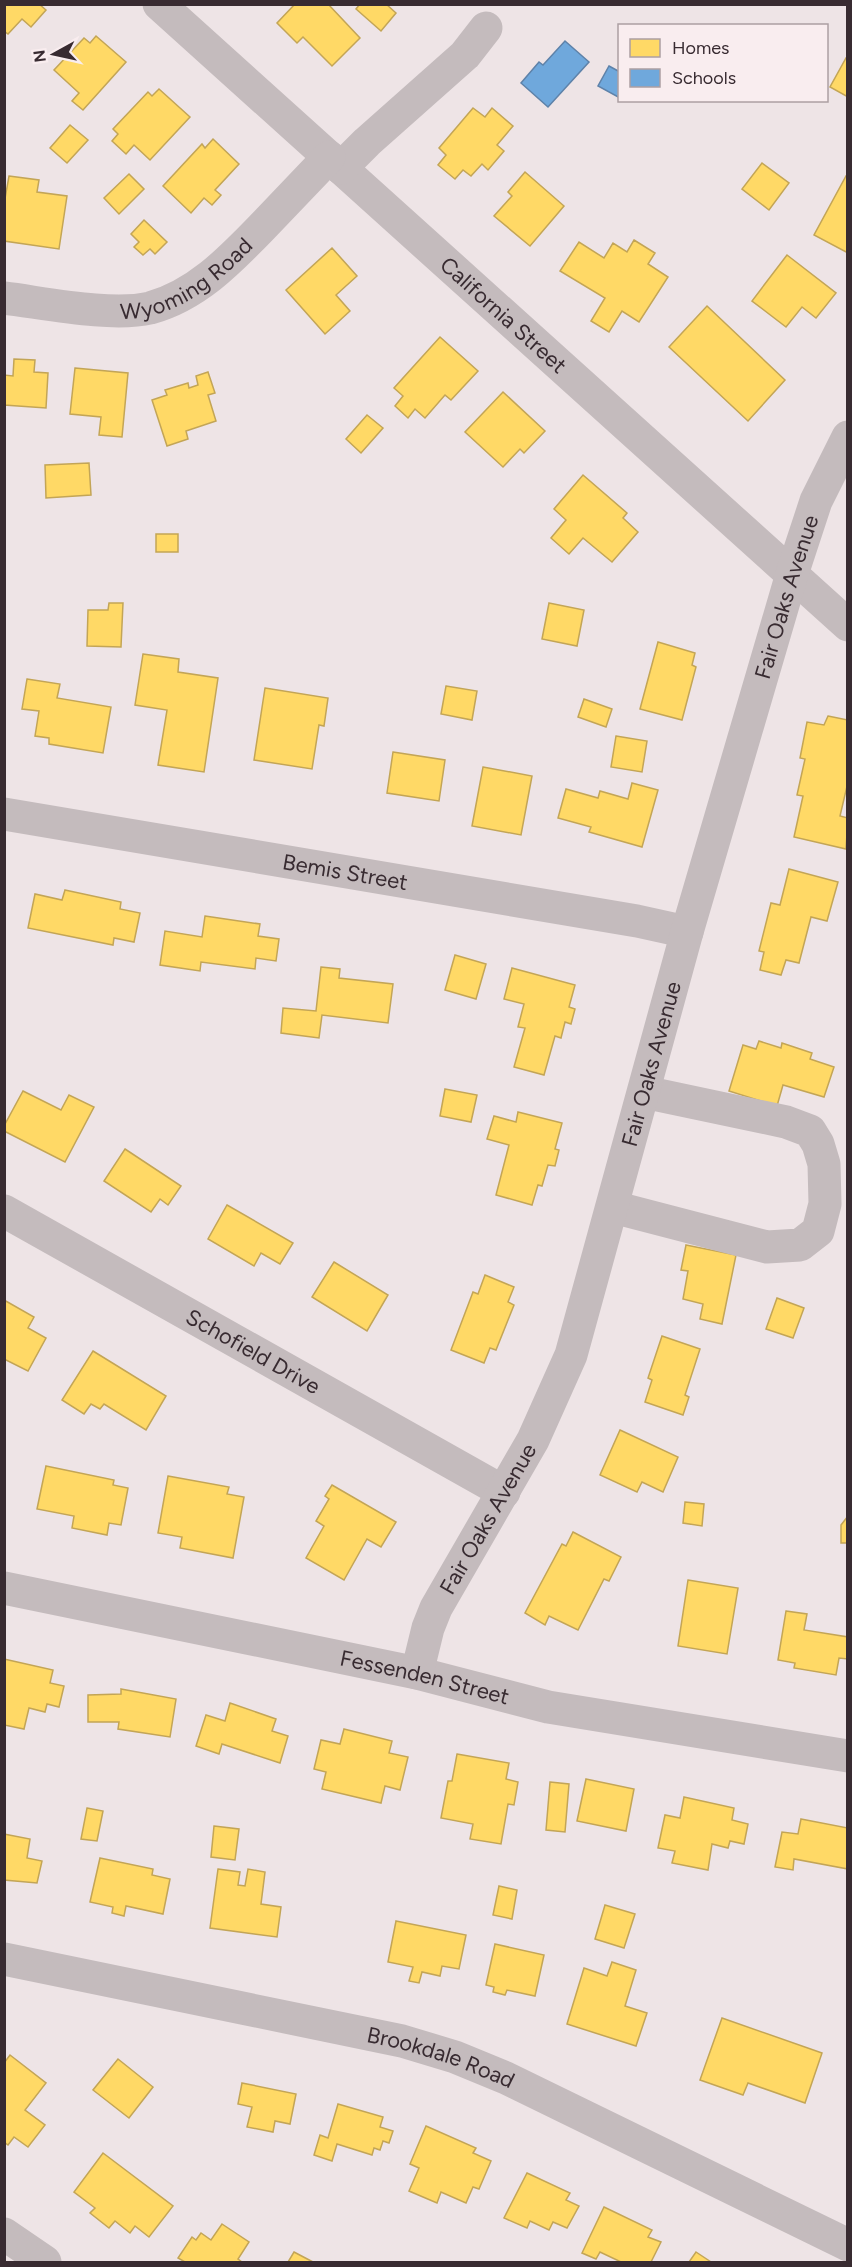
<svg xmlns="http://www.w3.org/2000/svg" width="852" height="2267" font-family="Figtree,sans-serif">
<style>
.homes{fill:#ffd966;stroke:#c3a556;stroke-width:1.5}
.schools{fill:#6fa8dc;stroke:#5e82a9;stroke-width:1.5}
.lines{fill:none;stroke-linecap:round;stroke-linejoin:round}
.minor{stroke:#c4bbbd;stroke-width:33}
.labels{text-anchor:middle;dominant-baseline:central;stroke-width:6;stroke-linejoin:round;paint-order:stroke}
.street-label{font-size:22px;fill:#382b31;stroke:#f9edef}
</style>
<rect width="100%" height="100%" fill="#eee4e6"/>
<!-- homes -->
<g class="homes">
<polygon points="4,4 39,4 46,10 31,27 22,19 8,34 4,31"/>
<polygon points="295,4 328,4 360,38 332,66 303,37 297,43 277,23"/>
<polygon points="360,4 386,4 396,13 381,31 356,9"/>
<polygon points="96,36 126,62 83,110 72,101 79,93 54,70 84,38 90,43"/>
<polygon points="846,58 848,59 848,97 830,87"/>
<polygon points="159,89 190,117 150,160 134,145 126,154 112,141 118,134 113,129 148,92 152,96"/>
<polygon points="473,108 485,117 492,108 513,126 497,145 504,151 488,170 482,164 471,176 463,170 455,179 438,165 446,155 439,148"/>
<polygon points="70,125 88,140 67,163 50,148"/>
<polygon points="213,139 239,164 215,190 221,195 212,205 204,198 191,213 163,186 202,144 205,148"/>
<polygon points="762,163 789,183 769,210 742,189"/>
<polygon points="525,172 564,206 530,246 494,216 512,196 508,192"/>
<polygon points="129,174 144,189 119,214 104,198"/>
<polygon points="9,176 39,180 37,192 67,196 59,249 4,241 4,204"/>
<polygon points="846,176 848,177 848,253 814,235"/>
<polygon points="144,220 167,242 155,254 150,249 143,255 134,247 139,242 131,234"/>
<polygon points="634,240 655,253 648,264 668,277 639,322 622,311 609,332 591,321 605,298 560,271 579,242 604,258 613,243 627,252"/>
<polygon points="332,248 357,276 336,295 350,311 325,334 286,290"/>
<polygon points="787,255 836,293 816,318 802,307 786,327 752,301"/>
<polygon points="707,306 785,380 748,421 669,347"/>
<polygon points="440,337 478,371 451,400 445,395 425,418 415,409 408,418 395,406 403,396 394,388"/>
<polygon points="14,359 35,360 34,372 48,373 46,408 4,405 4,375 13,376"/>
<polygon points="75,368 128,373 122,437 99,435 101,417 70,414"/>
<polygon points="208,372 215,393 208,395 216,421 186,431 188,439 167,446 152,400 167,395 165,390 188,383 189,388 198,385 196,376"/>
<polygon points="503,392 545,431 524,453 520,449 503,467 465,432"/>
<polygon points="367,415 383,428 361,453 346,439"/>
<polygon points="89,463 91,495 46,498 45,465"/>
<polygon points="583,475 627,513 623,518 638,532 612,562 583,538 569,554 551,538 566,520 554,509"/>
<rect x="156" y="534" width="22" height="18"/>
<polygon points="109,603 123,603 121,647 87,646 88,610 108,610"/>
<polygon points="549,603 584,610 577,646 542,639"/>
<polygon points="658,642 695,653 692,665 696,667 682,720 640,709"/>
<polygon points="143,654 179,659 178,672 218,678 204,772 158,765 167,710 135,705"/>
<polygon points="27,679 60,684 57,698 111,707 103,753 49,744 49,738 35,736 39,711 22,709"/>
<polygon points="446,686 477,691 472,720 441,714"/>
<polygon points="265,688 328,698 324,726 319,725 312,769 254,760"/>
<polygon points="584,699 612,709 606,727 578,717"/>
<polygon points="828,716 848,720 848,782 840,816 848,818 846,849 794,837 803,796 797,795 805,759 800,758 807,722 824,725"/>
<polygon points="616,736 647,741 642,772 611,767"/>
<polygon points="393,752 445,760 439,801 387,793"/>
<polygon points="483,767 532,776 521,835 472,826"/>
<polygon points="632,783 658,790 642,847 589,832 591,827 558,818 566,789 598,798 600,791 628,799"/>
<polygon points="789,869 838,882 827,921 811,917 799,963 786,960 781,975 760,970 764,952 759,951 771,903 780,905"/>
<polygon points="65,890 121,902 120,909 140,913 134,942 114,938 113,945 28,928 35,894 62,900"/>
<polygon points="205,916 260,924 258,936 279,939 276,961 256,958 255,969 201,962 200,971 160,965 165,931 202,937"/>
<polygon points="455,955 486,964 476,999 445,990"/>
<polygon points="321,967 340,969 339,978 393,984 388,1023 322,1015 319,1038 281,1033 283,1008 316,1011"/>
<polygon points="512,968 575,985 569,1007 575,1009 571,1024 565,1022 561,1038 555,1036 544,1075 514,1067 525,1028 518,1027 524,1004 504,999"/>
<polygon points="759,1041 781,1048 782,1043 812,1053 810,1059 834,1067 824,1097 783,1085 777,1106 729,1091 743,1045 756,1049"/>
<polygon points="445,1089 477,1095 471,1122 440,1116"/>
<polygon points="23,1091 61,1110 69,1095 94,1107 65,1162 4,1131 4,1126"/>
<polygon points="518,1112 562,1123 555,1149 559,1150 555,1166 548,1165 542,1186 538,1185 532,1205 496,1195 509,1145 487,1139 494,1116 516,1122"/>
<polygon points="125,1149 181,1186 168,1205 160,1199 151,1212 104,1181"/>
<polygon points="227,1205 293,1243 280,1264 261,1253 254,1266 208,1239"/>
<polygon points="686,1245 736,1255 722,1324 700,1319 703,1304 683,1299 688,1271 681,1270"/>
<polygon points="334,1262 388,1295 367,1331 312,1297"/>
<polygon points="485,1275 514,1287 508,1302 514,1305 496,1350 490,1348 484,1363 451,1350 473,1292 478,1294"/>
<polygon points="777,1298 804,1308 793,1338 766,1329"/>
<polygon points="4,1300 34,1317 28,1328 46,1338 28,1371 4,1359"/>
<polygon points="662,1336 700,1349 685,1395 689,1397 683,1415 645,1402 652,1380 648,1378"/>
<polygon points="93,1351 166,1396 146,1430 104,1404 100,1409 91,1404 84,1414 62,1400"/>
<polygon points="620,1430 678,1457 663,1492 642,1482 637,1492 600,1475"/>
<polygon points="46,1466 114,1480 113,1485 128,1488 121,1525 109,1523 107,1535 72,1528 74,1516 37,1509"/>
<polygon points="168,1476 229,1487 227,1494 244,1497 233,1558 180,1548 182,1537 158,1533"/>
<polygon points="332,1485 396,1522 381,1547 367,1539 344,1580 306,1558 324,1526 316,1521 329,1499 325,1496"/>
<polygon points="685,1502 704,1504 702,1526 683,1523"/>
<polygon points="848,1516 848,1543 841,1543 841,1525"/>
<polygon points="573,1532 621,1557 609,1581 604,1579 578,1630 549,1616 545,1625 525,1613 562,1544 566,1546"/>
<polygon points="688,1580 738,1588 727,1654 678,1646"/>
<polygon points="786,1611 807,1614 804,1630 848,1637 848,1659 839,1658 836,1675 794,1668 795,1663 778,1660"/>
<polygon points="4,1659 53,1670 50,1683 64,1686 59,1707 47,1704 45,1712 29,1708 24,1729 4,1725"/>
<polygon points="121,1689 176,1699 170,1737 118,1729 119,1722 88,1722 88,1695 121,1694"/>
<polygon points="230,1703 276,1719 272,1731 288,1736 280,1763 222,1744 219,1754 196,1746 206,1715 225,1721"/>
<polygon points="344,1729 392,1741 389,1753 408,1757 400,1790 385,1786 381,1803 322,1789 326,1772 314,1769 321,1740 340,1744"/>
<polygon points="457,1754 509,1763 506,1779 518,1782 514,1805 508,1804 501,1844 470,1839 473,1824 441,1818 448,1781 452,1781"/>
<polygon points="586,1779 634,1789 626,1831 577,1821"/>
<polygon points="550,1782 569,1784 565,1832 546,1830"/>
<polygon points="684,1797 734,1808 732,1820 748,1824 744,1844 730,1841 728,1848 712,1844 708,1870 672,1863 675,1851 658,1848 665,1815 680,1818"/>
<polygon points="87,1808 103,1811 97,1841 81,1839"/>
<polygon points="801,1819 848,1828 848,1869 794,1859 793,1870 775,1867 782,1832 798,1834"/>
<polygon points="214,1826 239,1829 235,1860 211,1857"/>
<polygon points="4,1834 30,1839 27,1858 42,1861 37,1883 4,1880"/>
<polygon points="100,1858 153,1869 152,1875 170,1879 163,1914 126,1906 124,1916 112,1913 113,1907 90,1902"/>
<polygon points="218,1869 240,1872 238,1885 245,1886 248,1869 265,1872 261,1904 281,1907 277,1937 210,1928"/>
<polygon points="499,1886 517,1890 512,1919 493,1915"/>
<polygon points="605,1905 635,1914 624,1948 595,1939"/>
<polygon points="396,1921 466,1935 459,1969 442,1966 440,1976 422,1972 419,1983 409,1981 413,1967 388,1962"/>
<polygon points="495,1944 544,1955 535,1996 507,1990 505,1995 493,1992 494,1987 486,1985"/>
<polygon points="612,1962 636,1970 625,2006 647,2013 636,2046 567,2024 584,1968 607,1976"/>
<polygon points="722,2018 822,2053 805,2103 748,2083 743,2095 700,2080"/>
<polygon points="10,2055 46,2083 25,2110 45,2125 28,2147 14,2137 8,2145 4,2142 4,2063"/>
<polygon points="118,2059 153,2087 129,2118 93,2090"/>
<polygon points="242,2083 296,2094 290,2124 275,2121 273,2132 247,2127 252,2107 238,2104"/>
<polygon points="338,2104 383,2117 380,2127 393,2131 389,2143 383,2141 380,2150 374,2148 372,2155 337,2144 332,2161 314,2155 320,2135 328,2138"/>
<polygon points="426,2126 476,2148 473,2153 491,2161 479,2189 473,2187 466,2203 441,2192 437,2203 409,2191 419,2168 410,2164"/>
<polygon points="103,2153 173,2206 149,2237 135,2226 130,2233 115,2221 109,2228 90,2213 95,2208 74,2192"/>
<polygon points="527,2173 570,2193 566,2200 579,2206 567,2228 553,2222 549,2230 530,2221 527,2228 504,2218"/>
<polygon points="604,2207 652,2230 648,2237 661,2242 651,2262 621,2262 600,2252 596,2259 582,2253"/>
<polygon points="222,2224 249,2242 238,2259 242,2262 185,2262 178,2258 192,2237 196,2240 201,2233 211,2240"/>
<polygon points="294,2252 313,2262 288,2262"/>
<polygon points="696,2252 711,2262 689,2262"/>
</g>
<!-- schools -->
<g class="schools">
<polygon points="565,41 589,62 548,107 521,83 539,62 543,65"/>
<polygon points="609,66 620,72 620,98 598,86"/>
</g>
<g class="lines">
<!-- minor -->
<g class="minor">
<path id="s1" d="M159,4L848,625"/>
<polyline points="341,168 367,142 465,55 486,28"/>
<path id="s2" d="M4,298C45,303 111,317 150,308C198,295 232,258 266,223C287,201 308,179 329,157"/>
<path id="s3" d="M4,814L637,921L687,932"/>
<polyline points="613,1207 767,1247 800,1245 818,1231 825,1204 824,1164 818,1144 810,1131 786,1122 644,1092"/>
<path id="s4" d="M4,1211L504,1492"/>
<path id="s5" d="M4,1588L417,1673L548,1707L848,1756"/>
<path id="s6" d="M417,1673L428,1628L436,1608L533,1440L571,1355L687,932L792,574L816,501L848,437"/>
<path id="s7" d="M4,1959L402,2041L455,2057L506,2078L848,2245"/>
<polyline points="4,2234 45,2262"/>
</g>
</g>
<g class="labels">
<!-- street labels -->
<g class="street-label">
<text stroke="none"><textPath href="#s2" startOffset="192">Wyoming Road</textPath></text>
<text stroke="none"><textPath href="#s1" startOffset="464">California Street</textPath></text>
<text stroke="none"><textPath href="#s6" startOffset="1143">Fair Oaks Avenue</textPath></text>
<text stroke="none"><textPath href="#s3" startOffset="346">Bemis Street</textPath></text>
<text stroke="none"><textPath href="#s6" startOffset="657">Fair Oaks Avenue</textPath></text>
<text stroke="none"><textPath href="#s4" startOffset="286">Schofield Drive</textPath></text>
<text stroke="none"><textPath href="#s6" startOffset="171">Fair Oaks Avenue</textPath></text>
<text stroke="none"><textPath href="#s5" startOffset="430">Fessenden Street</textPath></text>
<text stroke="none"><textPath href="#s7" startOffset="448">Brookdale Road</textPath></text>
</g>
</g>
<!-- border -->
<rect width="852" height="2267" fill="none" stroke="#382b31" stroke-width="12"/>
<!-- legend -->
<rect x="618" y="24" width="210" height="78" fill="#f9edef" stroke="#ac9fa3" stroke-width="1.5"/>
<rect x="630" y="39" width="30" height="18" fill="#ffd966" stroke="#ac9fa3" stroke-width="1.5"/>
<text x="672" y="54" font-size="18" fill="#382b31">Homes</text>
<rect x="630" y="69" width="30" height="18" fill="#6fa8dc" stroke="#ac9fa3" stroke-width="1.5"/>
<text x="672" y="84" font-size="18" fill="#382b31">Schools</text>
<!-- north arrow -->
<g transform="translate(54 54) rotate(262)" stroke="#f9edef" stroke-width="4.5" paint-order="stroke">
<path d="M0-4.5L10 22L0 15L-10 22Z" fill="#382b31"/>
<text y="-9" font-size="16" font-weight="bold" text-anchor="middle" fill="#382b31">N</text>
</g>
</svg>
